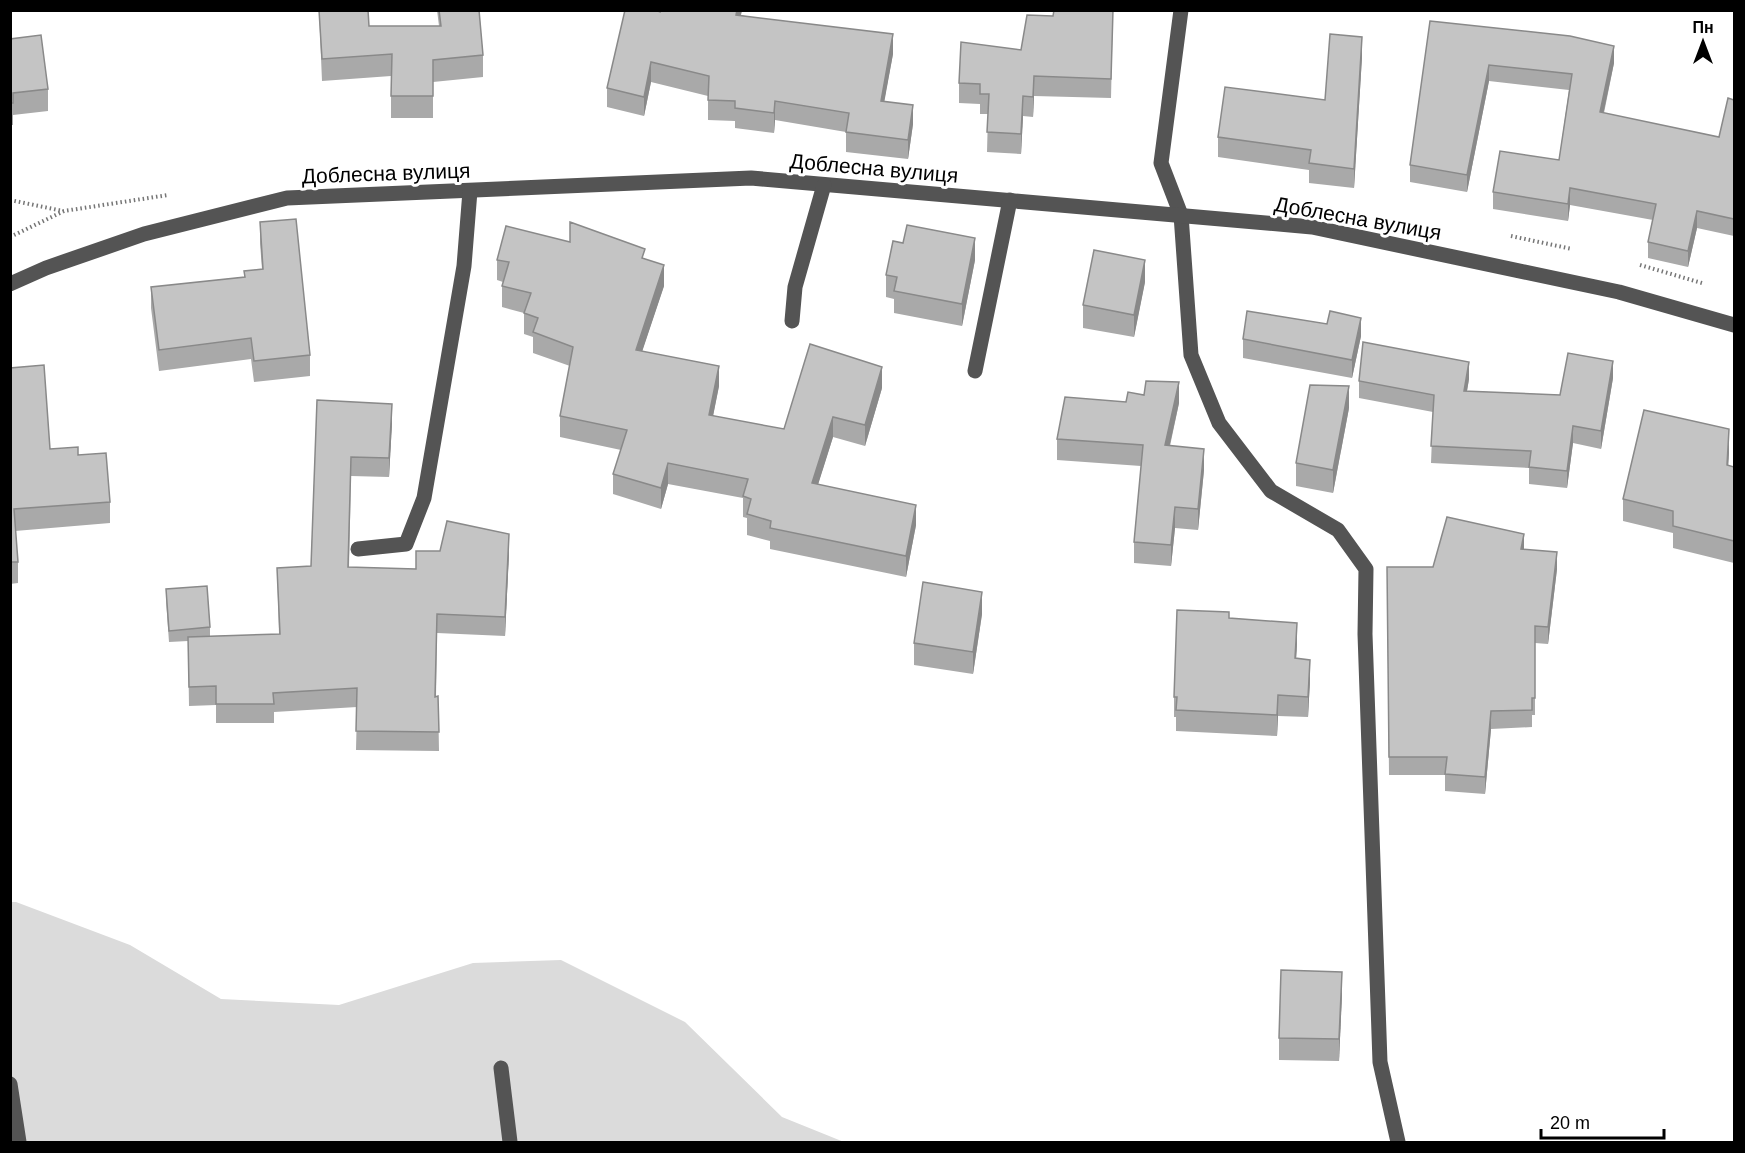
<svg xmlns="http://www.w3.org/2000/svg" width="1745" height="1153" font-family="Arial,sans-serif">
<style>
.green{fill:#dbdbdb}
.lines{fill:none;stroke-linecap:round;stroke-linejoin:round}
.path{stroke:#767676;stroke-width:4;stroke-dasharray:1.5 3;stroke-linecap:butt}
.minor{stroke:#545454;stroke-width:15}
.wall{fill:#a9a9a9}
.shaded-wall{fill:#898989}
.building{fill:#c4c4c4;stroke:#898989;stroke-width:1.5}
.labels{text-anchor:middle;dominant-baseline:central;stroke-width:6;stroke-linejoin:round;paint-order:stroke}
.street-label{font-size:21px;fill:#000;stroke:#fff}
</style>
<rect width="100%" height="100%" fill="#fff"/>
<!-- green -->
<polygon class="green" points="11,902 16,902 130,945 221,999 339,1005 473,963 561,960 685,1022 782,1117 844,1142 11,1142"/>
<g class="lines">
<!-- path -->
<g class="path">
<polyline points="10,200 63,211"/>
<polyline points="1511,236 1572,249"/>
<polyline points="10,237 64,211 168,195"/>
<polyline points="1640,265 1702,283"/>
</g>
<!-- minor -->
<g class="minor">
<polyline points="1181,10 1161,163 1181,215 1191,355 1219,423 1271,491 1338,530 1366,569 1365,634 1380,1062 1398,1142"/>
<polyline points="10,284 46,268 144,234 287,198 751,178 1312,227 1619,292 1734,325"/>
<polyline points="792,321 795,287 824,185"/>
<polyline points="975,371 1010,200"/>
<polyline points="358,549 406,544 424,498 464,266 470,191"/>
<polyline points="501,1068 510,1142"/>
<polyline points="10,1084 19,1142"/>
</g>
</g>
<!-- wall -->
<g class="wall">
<polygon points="319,10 368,10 369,26 439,26 437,10 479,10 483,55 483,77 433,82 433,118 391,118 391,76 322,81"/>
<polygon points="660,10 742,10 741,15 893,54 884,101 913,124 908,159 846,152 846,132 775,120 774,133 735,128 735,121 708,120 708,96 651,82 644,116 607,107 607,88"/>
<polygon points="1113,10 1111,98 1034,96 1033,117 1023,116 1021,154 987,152 988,114 980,114 980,104 959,103 959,83 1021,50 1053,16"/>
<polygon points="1430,21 1614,63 1604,113 1719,137 1734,100 1734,236 1697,228 1688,267 1648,258 1648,242 1653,220 1570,205 1568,221 1493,209 1493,192 1559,160 1569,90 1489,81 1467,192 1410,182 1410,165"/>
<polygon points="10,39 48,89 48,111 13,115 13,125 10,125"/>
<polygon points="1362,57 1354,188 1309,183 1309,170 1218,157 1218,137 1325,100"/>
<polygon points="260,222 310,355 310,376 254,382 251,359 159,371 151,308 151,287 244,277 244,271 262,269 260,243"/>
<polygon points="570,242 645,259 664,286 642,351 719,386 713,416 784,429 882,388 865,446 833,437 818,484 916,525 906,577 770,549 770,541 747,535 747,518 743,517 743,498 668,484 661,509 613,494 613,474 621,450 560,437 560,416 570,366 533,353 533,337 524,334 524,313 502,307 502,286 503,282 497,280 497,260"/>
<polygon points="903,243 975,260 962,326 894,313 894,299 886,297 886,275"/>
<polygon points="1145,282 1134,337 1083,328 1083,305"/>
<polygon points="1361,336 1352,378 1243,358 1243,339"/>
<polygon points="10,368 50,449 78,455 110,502 110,523 15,531 18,562 18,583 10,584"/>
<polygon points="1613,378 1601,449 1573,443 1567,488 1529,484 1529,468 1431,463 1433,412 1359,398 1359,381 1469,379 1467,391 1560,395"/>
<polygon points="317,400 392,423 389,477 351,476 349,567 416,569 509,553 505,636 437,633 436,697 438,696 439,751 356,750 357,707 274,712 274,723 216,723 216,705 189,706 188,641 169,642 166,600 166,589 210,627 210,636 279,634 277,568 311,566"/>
<polygon points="1126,402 1179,403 1170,446 1204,470 1198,530 1175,528 1171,566 1134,563 1134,542 1141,466 1057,460 1057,439"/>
<polygon points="1349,408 1333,493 1296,486 1296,463"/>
<polygon points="1729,452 1728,466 1734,467 1734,563 1673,548 1673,533 1623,521 1623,499"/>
<polygon points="1524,549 1557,569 1548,644 1535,643 1535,715 1532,715 1532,727 1491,729 1485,794 1445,791 1445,775 1389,775 1387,567 1433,567"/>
<polygon points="982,614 973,674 914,665 914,643"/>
<polygon points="1229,618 1297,644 1296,658 1310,680 1308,717 1278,716 1277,736 1176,731 1176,717 1174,717 1174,697"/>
<polygon points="1342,994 1339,1061 1279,1060 1279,1038"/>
</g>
<!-- shaded-wall -->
<g class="shaded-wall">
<polygon points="737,10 742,10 736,34 736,15"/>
<polygon points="893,34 893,54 881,120 881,101"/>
<polygon points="1362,37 1362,57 1354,188 1354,169"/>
<polygon points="1614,46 1614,63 1600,129 1600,112"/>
<polygon points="651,62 651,82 644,116 644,97"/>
<polygon points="1489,65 1489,81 1467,192 1467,175"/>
<polygon points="1034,76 1034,96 1033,117 1033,97"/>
<polygon points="1023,96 1023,116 1021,154 1021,134"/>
<polygon points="775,101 775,120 774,133 774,113"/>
<polygon points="913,105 913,124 908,159 908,140"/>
<polygon points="1570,188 1570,205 1568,221 1568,204"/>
<polygon points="1697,211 1697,228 1688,267 1688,251"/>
<polygon points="975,238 975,260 962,326 962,304"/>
<polygon points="1145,260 1145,282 1134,337 1134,315"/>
<polygon points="664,265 664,286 636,370 636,350"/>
<polygon points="1361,318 1361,336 1352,378 1352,360"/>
<polygon points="1613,361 1613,378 1601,449 1601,431"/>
<polygon points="1469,362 1469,379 1464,408 1464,391"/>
<polygon points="719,366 719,386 709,436 709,415"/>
<polygon points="882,367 882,388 865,446 865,425"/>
<polygon points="1179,382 1179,403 1165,466 1165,445"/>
<polygon points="1349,386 1349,408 1333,493 1333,470"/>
<polygon points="392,404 392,423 389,477 389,458"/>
<polygon points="833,417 833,437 812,504 812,483"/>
<polygon points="1573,426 1573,443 1567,488 1567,471"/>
<polygon points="1729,429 1729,452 1727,487 1727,465"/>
<polygon points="1204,449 1204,470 1198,530 1198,509"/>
<polygon points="668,463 668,484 661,509 661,488"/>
<polygon points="916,505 916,525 906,577 906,556"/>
<polygon points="1175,507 1175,528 1171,566 1171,545"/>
<polygon points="509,534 509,553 505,636 505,617"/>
<polygon points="1524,534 1524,551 1521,549"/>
<polygon points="1557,552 1557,569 1548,644 1548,627"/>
<polygon points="982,592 982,614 973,674 973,652"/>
<polygon points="1297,623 1297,644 1295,679 1295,658"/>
<polygon points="1310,660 1310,680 1308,717 1308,697"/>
<polygon points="1278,695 1278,716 1277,736 1277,715"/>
<polygon points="1491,711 1491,729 1485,794 1485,777"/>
<polygon points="1342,972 1342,994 1339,1061 1339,1039"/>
</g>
<!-- building -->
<g class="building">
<polygon points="319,10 368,10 369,26 441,26 439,10 479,10 483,55 433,60 433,96 391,96 392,54 322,59"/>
<polygon points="625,10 655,10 660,12 660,10 737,10 736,15 893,34 881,101 913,105 908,140 846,132 849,113 775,101 774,113 735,108 735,101 708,100 709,76 651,62 644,97 607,88"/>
<polygon points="1054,10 1113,10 1111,79 1034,76 1033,97 1023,96 1021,134 987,132 989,94 980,94 980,84 959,83 961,42 1021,50 1027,15 1053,16"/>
<polygon points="1430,21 1570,36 1614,46 1600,112 1719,137 1728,98 1734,100 1734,219 1697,211 1688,251 1648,242 1656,204 1570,188 1568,204 1493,192 1500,151 1559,160 1572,74 1489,65 1467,175 1410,165"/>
<polygon points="1330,34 1362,37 1354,169 1309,163 1311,150 1218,137 1225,87 1325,100"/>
<polygon points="41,35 48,89 13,93 13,103 10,103 10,39"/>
<polygon points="296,219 310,355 254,361 251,338 159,350 151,287 245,277 244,271 263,269 260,222"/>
<polygon points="570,222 645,249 642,258 664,265 636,350 719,366 709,415 784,429 810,344 882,367 865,425 833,417 812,483 916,505 906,556 770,528 771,521 747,514 751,499 743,496 748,479 668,463 661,488 613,474 627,430 560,416 573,347 533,332 538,318 524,313 531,293 502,286 509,262 497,260 506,226 570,242"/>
<polygon points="907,225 975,238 962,304 894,291 897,277 886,275 893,241 903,243"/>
<polygon points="1094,250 1145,260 1134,315 1083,305"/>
<polygon points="1247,311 1327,324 1330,311 1361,318 1352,360 1243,339"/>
<polygon points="1363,342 1469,362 1464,391 1560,395 1568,353 1613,361 1601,431 1573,426 1567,471 1529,467 1531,451 1431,446 1434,395 1359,381"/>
<polygon points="44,365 50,449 78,447 78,455 106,453 110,502 14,509 18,562 10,562 10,368"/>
<polygon points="1146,381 1179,382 1165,445 1204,449 1198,509 1175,507 1171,545 1134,542 1143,445 1057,439 1065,397 1126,402 1128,392 1144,395"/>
<polygon points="1310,385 1349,386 1333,470 1296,463"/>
<polygon points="317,400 392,404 389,458 351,457 348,567 416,569 416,551 440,551 447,521 509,534 505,617 437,614 435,697 438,696 439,732 356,731 357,688 273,693 274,704 216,704 216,686 189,687 188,637 280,634 277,568 311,566"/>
<polygon points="1644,410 1729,429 1727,465 1734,467 1734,541 1673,526 1673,511 1623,499"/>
<polygon points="1447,517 1524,534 1521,549 1557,552 1548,627 1535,626 1535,698 1532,698 1532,710 1491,711 1485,777 1445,774 1447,757 1389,757 1387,567 1433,567"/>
<polygon points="923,582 982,592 973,652 914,643"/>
<polygon points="207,586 210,627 169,631 166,589"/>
<polygon points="1177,610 1229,612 1229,618 1297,623 1295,658 1310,660 1308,697 1278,695 1277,715 1176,710 1177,697 1174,697"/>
<polygon points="1281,970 1342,972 1339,1039 1279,1038"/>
</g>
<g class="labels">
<!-- street labels -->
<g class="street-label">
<text transform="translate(874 168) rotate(5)">Доблесна вулиця</text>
<text transform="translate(386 173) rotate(-2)">Доблесна вулиця</text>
<text transform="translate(1358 218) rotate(10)">Доблесна вулиця</text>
</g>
</g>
<!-- border -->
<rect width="1745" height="1153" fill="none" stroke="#000000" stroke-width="24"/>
<!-- north arrow -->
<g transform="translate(1703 42)" stroke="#ffffff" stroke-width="4.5" paint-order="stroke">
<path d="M0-4.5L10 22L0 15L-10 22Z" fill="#000000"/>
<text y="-9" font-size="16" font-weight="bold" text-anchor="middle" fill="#000000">Пн</text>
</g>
<!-- scale -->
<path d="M1541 1129v9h123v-9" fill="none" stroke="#000000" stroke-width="3"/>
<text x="1550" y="1129" font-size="18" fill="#000000" stroke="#ffffff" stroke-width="4.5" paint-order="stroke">20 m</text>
</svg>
